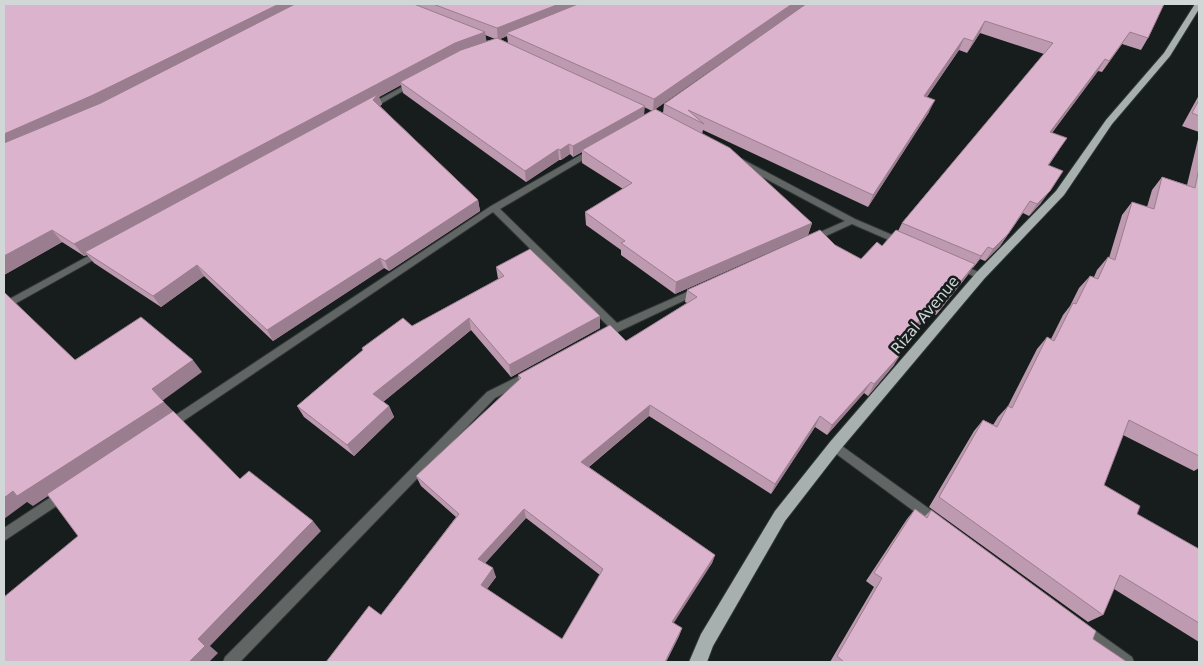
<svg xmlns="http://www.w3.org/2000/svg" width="1203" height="666" font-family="'DejaVu Sans',sans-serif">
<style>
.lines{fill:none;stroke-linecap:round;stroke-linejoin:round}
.street-casing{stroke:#303736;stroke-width:2}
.primary-casing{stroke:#303736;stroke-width:2}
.street{fill:#616564;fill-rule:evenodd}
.primary{fill:#a8b0af;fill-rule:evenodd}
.wall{fill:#bd9aaf;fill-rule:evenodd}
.shaded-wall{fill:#9a7d8f}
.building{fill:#dcb3cc;stroke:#9a7d8f;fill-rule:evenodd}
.labels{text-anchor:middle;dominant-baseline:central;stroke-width:5;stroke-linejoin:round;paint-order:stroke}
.street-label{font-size:15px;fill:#d1d6d6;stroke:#161d1c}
</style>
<rect width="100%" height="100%" fill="#161d1c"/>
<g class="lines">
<defs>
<g id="street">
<polygon points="413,81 415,82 415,84 372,109 365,107"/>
<polygon points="591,149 597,149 598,151 500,209 617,323 696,288 702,288 704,290 702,292 605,338 597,338 596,335 597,332 609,327 493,212 173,428 169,430 165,428 163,425 165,422 491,206"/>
<polygon points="736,159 742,159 855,219 904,240 905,242 904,244 898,244 852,224 815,241 809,241 808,239 809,237 845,221 736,163"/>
<polygon points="101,249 106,252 104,254 4,310 4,302"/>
<polygon points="958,263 983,274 985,276 980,279 955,268 953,266"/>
<polygon points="531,370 535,371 536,374 535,377 495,398 240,662 223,662 225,657 487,392"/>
<polygon points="835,441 942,518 944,522 942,526 938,528 934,526 831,450 829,446 831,442"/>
<polygon points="63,489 67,491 69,495 67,499 4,541 4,528"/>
<polygon points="1083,622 1132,657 1134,662 1116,662 1078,634 1076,629 1078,624"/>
</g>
<polygon id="primary" points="1195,4 1199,4 1199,9 1170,56 1112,124 1064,195 984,279 840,450 785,521 713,646 707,662 689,662 701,634 775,511 830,442 976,273 1056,191 1106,120 1164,53"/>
</defs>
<!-- street casing -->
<use href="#street" class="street-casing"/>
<!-- primary casing -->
<use href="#primary" class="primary-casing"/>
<!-- street -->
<use href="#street" class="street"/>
<!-- primary -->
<use href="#primary" class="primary"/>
</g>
<!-- wall -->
<g class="wall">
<path d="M4,4H806L655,109L663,113L664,104L806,4H1164L1148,38L1141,50L1122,44L1102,72L1098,71L1052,133L1059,150L1049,165L1041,203L1029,216L1023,213L1000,246L985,261L980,259L973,268L972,267L967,276L936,315L931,313L896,351L894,365L868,396L864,393L827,435L815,427L771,494L649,416L589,467L715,555L712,563L673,623L682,628L679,636L666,662L381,615L456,517L421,486L416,476L519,380L518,375L626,341L687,303L685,302L687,290L835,245L861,259L882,246L898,231L902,223L1044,54L980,33L967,53L959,50L927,97L929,112L868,207L703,130L702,134L812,223L808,235L675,294L621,255V250L586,225L585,212L623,189L582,163V152L573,157L570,154L561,160H559L526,182L403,93L401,85L379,97L382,104L380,106L478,200L480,211L389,271L384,268L273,341L204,276L161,307L94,263L87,255L84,256L62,242L4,275ZM485,35L495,39L486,41ZM507,36L508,43L500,39ZM644,107L652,111L644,115ZM526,518L600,575L562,639L487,589L496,577L485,563Z"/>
<polygon points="1199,95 1199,132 1182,126"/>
<polygon points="1199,135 1199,468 1194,471 1123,435 1104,485 1137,514 1199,549 1199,642 1114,589 1103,615 1088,622 929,507 974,431 983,420 993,425 998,417 1008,406 1037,349 1047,337 1051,339 1063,315 1070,306 1079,288 1090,276 1094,277 1097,270 1108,257 1109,258 1122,215 1132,202 1147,207 1152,190 1162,177 1187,185"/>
<polygon points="496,267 600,316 600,328 511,377 471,330 383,402 389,406 394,417 354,456 304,417 297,406 363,350 362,348 412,326 498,279"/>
<polygon points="915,509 925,516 931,510 1093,639 1127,662 830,662 874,587 866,581 907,519"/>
</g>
<!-- shaded-wall -->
<g class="shaded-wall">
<polygon points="279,4 305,4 4,150 4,134"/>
<polygon points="559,4 588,4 506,33 507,36 498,40 497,28"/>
<polygon points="792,4 806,4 653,111 654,99"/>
<polygon points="985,21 980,33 967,53 973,41"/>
<polygon points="485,32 487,44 400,82 401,85 379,97 382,104 377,110 85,252 87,255 84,256 74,244 455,43"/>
<polygon points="1130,32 1122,44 1102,72 1109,61"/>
<polygon points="964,38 959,50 919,108 924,96"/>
<polygon points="1105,59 1098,71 1043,144 1050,132"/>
<polygon points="935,100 929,112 868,207 873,195"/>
<polygon points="645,106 644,116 582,150 582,152 573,157 573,146"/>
<polygon points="569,144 570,154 561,160 560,150"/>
<polygon points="558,149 559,160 526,182 525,171"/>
<polygon points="1050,191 1041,203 1029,216 1037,204"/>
<polygon points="478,200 480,211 389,271 385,261"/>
<polygon points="1030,201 1000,246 985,261 993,249"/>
<polygon points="812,223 808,235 675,294 676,282"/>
<polygon points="52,230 62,242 4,275 4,256"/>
<polygon points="988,247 980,259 973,268 981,256"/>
<polygon points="380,258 384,268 273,341 267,330"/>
<polygon points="975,264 967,276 936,315 943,303"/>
<polygon points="197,265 204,276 161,307 153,296"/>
<polygon points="938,301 931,313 886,361 893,349"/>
<polygon points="600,316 600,328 511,377 509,365"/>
<polygon points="469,318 471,330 378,406 373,394"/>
<polygon points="901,354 894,365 868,396 874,384"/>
<polygon points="193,360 202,372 162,401 152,389"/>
<polygon points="871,382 864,393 827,435 832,425"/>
<polygon points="164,402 175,413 33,506 27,502 4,519 4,498 13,491"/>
<polygon points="650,405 649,416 582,472 581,462"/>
<polygon points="389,406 394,417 354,456 347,445"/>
<polygon points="820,416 815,427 771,494 775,484"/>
<polygon points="524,509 526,518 481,568 478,559"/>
<polygon points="313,521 321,531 210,646 218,653 209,662 189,662 198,639"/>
<polygon points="715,555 712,563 670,629 672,622"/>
<polygon points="493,568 496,577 484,593 481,585"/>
<polygon points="682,628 679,636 666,662 665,662"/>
</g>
<!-- building -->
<g class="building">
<polygon points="4,4 279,4 93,95 4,134"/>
<polygon points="295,4 414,4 485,32 455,43 74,244 52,230 4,256 4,143 101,103"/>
<polygon points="433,4 559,4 497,28"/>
<polygon points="578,4 792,4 654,99 506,33"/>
<polygon points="806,4 1164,4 1148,38 1130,32 1109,61 1105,59 1050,132 1067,138 1048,165 1063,171 1050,191 1037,204 1030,201 1008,234 993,249 988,247 981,256 902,223 1053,43 985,21 973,41 964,38 924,96 935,100 873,195 688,110 704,124 664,104"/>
<polygon points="497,38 645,106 573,146 569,144 560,150 558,149 525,171 400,82 461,50"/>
<polygon points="378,94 373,100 478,200 385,261 380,258 267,330 197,265 153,296 85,252"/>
<polygon points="1199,100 1199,116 1192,113"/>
<polygon points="655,109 730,148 812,223 676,282 621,243 625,241 585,212 632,183 582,150"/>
<polygon points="1199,168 1199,456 1129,420 1104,485 1140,506 1137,514 1199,549 1199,623 1120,575 1103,615 939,497 983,420 997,427 1008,406 1012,408 1047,337 1054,341 1073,303 1076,304 1090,276 1098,279 1108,257 1115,260 1132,202 1154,209 1162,177 1195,188"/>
<path d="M820,230L835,245L861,259L877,242L882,246L896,230L975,264L943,303L938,301L893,349L901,354L874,384L871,382L832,425L820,416L775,484L650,405L581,462L715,555L672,622L682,628L665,662H326L369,606L381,615L459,514L416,476L521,378L518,375L610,325L626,341L697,297L687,290ZM524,509L603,569L562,639L481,585L493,568L478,559Z"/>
<polygon points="530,249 600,316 509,365 469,318 373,394 389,406 347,445 297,406 363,350 362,348 403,318 412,326 504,276 496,267"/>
<polygon points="4,293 5,293 75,360 141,317 193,360 152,389 164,402 17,496 13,491 4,498"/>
<polygon points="173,411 240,479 249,471 313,521 198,639 205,646 189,662 4,662 4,597 78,536 47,494"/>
<polygon points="915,509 927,518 931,510 1096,631 1093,639 1127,662 844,662 837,656 882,578 874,573"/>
</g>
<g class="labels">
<!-- street labels -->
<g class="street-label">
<text transform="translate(925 315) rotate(-50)">Rizal Avenue</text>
</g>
</g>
<!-- border -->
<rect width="1203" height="666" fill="none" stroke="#d1d6d6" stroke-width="10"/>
</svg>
